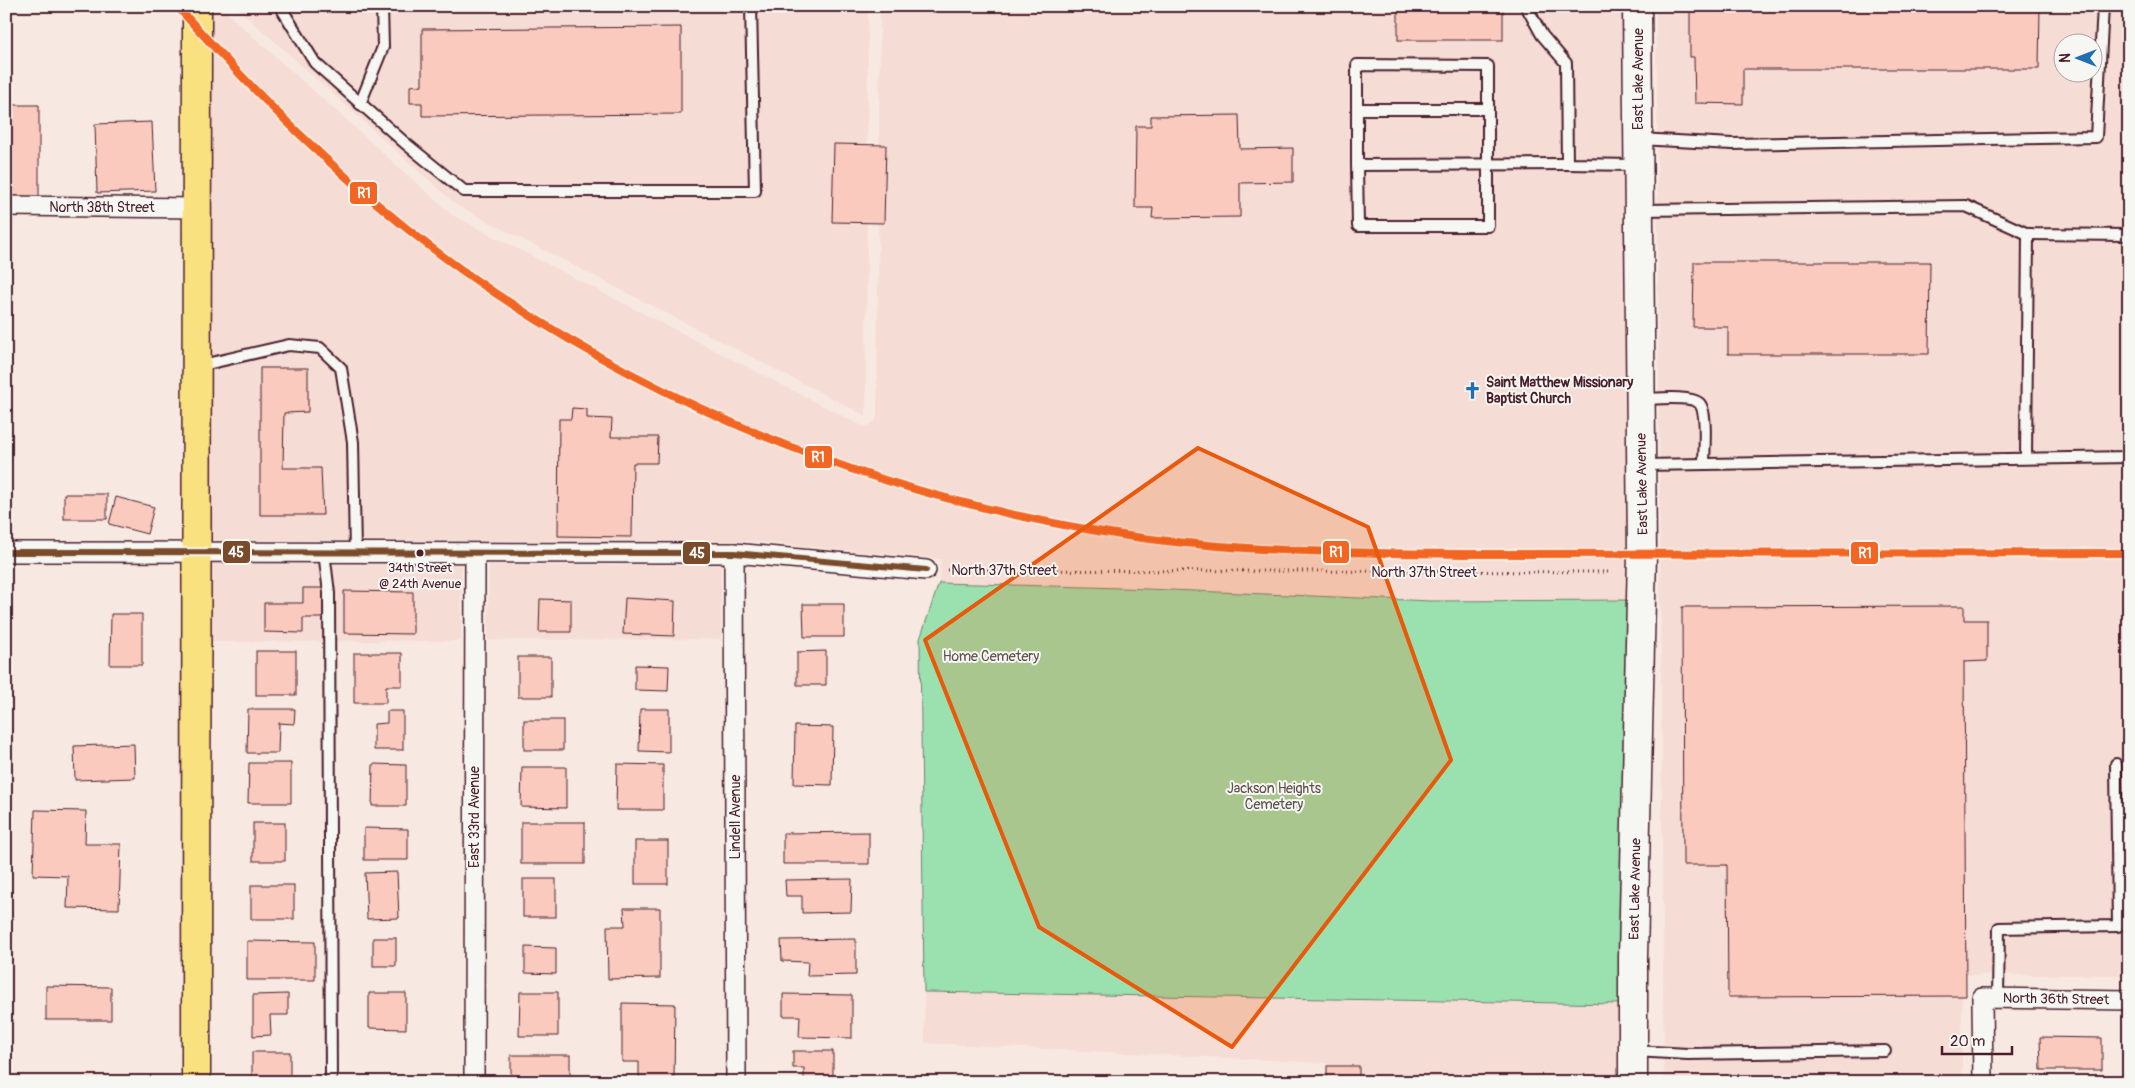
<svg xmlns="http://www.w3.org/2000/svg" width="2135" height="1088" font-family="Pangolin,sans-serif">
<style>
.built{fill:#f5dcd4;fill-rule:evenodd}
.green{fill:#9ae1af;stroke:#72806d}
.building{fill:#f9cabd;stroke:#4a1f2b}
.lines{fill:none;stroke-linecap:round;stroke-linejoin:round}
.lane-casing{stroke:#4a1f2b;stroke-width:14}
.street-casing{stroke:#4a1f2b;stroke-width:22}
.secondary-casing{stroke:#4a1f2b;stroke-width:31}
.primary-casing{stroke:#4a1f2b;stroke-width:31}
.path{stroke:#4a1f2b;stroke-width:3;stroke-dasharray:1 4;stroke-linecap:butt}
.lane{stroke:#f6f6f2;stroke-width:10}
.street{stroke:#f6f6f2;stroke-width:19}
.secondary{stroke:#f6f6f2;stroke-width:28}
.primary{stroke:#fae180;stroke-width:28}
.bus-1-casing{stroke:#f6f6f2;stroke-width:10}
.bus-1{stroke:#7a4b2a;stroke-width:6}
.rail-1-casing{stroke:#f6f6f2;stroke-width:11}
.rail-1{stroke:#f26522;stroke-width:8}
.marked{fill:#e8590c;fill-opacity:0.2;stroke:#e8590c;stroke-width:4;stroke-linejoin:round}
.bus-dot{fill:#4a1f2b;stroke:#f6f6f2;stroke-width:2}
.labels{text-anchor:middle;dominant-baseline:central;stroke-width:4;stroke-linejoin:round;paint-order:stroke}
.bus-label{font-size:13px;fill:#4a1f2b;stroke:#f6f6f2}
.street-label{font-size:14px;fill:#4a1f2b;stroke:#f6f6f2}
.poi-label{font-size:14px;font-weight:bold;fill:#4a1f2b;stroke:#f6f6f2;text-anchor:start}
.park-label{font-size:14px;fill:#5e504c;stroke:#f6f6f2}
.line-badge{stroke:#f6f6f2;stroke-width:2}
.badge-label{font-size:14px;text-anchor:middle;font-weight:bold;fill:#fff}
</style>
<rect width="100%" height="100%" fill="#f7e9e2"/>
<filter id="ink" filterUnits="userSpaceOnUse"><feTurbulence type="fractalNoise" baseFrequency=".02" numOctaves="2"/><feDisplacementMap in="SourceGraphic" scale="10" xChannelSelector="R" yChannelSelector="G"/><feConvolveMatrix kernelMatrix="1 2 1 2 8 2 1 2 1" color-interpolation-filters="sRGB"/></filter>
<g filter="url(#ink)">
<!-- built -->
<g class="built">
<polygon points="211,6 219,6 452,215 860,425 866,427 875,422 877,416 880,6 1624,6 1628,600 1431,601 1123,588 939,583 941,559 748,541 211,540"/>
<polygon points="235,6 868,6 866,416 458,206"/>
<path d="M1656,6H2129V975H1962V1082H1664ZM2062,42H2092V72H2062Z"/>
<polygon points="211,564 461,565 461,641 211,642"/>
<polygon points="489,565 721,565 721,639 488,640"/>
<polygon points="924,992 1620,1004 1620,1082 1327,1082 1327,1063 925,1043"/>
</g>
<!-- green -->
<polygon class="green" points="939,583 1123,588 1431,601 1628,600 1620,1004 924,992 920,639"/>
<!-- building -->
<g class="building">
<rect x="1398" y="6" width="105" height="34"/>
<polygon points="1690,6 2040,6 2039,69 1743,69 1743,104 1695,103 1694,57 1690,57"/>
<polygon points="681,27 681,114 422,116 422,103 410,103 410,86 422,85 422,29"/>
<polygon points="6,105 39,105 39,201 6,200"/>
<polygon points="1239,115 1240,149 1293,148 1293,182 1240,183 1240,217 1152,218 1153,208 1135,208 1136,126 1151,126 1151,116"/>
<polygon points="152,122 155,191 97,193 95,124"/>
<polygon points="834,144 886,145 884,223 832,222"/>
<polygon points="1694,262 1930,262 1929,354 1728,354 1728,327 1693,327"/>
<polygon points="260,368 308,368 308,412 284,413 283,468 321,468 323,515 260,515"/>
<polygon points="572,408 587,409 587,418 612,419 611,437 658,437 657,463 633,463 632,537 558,536 559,419 571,419"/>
<rect x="64" y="494" width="43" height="25"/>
<polygon points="116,497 154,507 147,534 109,524"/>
<polygon points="303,588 323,588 323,618 303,618 303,633 264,632 264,603 303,603"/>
<polygon points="344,591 413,592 413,634 344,633"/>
<polygon points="625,598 675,601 674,636 623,634"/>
<polygon points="540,599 571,600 571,632 539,632"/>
<polygon points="803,604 844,604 844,637 804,637"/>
<polygon points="1964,606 1964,620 1987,620 1987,661 1964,662 1966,996 1728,997 1727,865 1683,865 1682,607"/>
<polygon points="111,614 142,614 142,665 110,665"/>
<rect x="256" y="651" width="40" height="44"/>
<polygon points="826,651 826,685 797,685 797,652"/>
<polygon points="354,653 402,653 402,686 386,686 386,703 354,703"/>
<rect x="518" y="657" width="33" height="40"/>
<polygon points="635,665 669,666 668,691 635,690"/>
<polygon points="248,709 295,709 294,724 279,723 278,753 247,753"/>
<polygon points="640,709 669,709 669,752 639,751"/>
<polygon points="387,711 403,711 403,750 374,750 374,724 387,723"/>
<rect x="524" y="720" width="39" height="30"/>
<polygon points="795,726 833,727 832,785 794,784"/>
<polygon points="134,744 135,778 75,780 74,746"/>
<polygon points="249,763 291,763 291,803 248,803"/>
<polygon points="373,764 406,765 406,806 372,806"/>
<polygon points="617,764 663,765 663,810 616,810"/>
<polygon points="522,767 566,767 566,808 521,807"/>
<polygon points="35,810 86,811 85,844 121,844 119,909 67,908 68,876 33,875"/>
<rect x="521" y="822" width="64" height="42"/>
<rect x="253" y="823" width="32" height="38"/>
<polygon points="364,828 408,829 408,860 364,860"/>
<polygon points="869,832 869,864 783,864 783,833"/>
<rect x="635" y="841" width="33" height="43"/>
<polygon points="397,872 399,918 367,919 365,873"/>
<rect x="523" y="879" width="33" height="38"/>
<polygon points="852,879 851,912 802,913 802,896 786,896 785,880"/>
<rect x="251" y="885" width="43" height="34"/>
<polygon points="624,908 660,908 660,978 608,979 607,926 625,926"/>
<rect x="373" y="938" width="23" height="28"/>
<polygon points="856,939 856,975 807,976 808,962 782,961 781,940"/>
<polygon points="247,941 315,942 315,980 247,980"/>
<polygon points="525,947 556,948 556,974 525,973"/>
<polygon points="46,986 111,987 111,1020 46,1020"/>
<polygon points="520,992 558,992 558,1036 519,1036"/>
<polygon points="369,993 406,993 406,1029 369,1028"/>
<polygon points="288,994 288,1015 270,1015 271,1035 253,1036 253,995"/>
<polygon points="783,994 852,995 852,1038 799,1037 800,1016 783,1016"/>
<polygon points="622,1003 675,1004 674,1081 639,1081 639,1062 622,1062"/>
<polygon points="2040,1037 2102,1038 2102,1070 2041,1070"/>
<polygon points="793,1051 833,1051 833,1082 804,1082 804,1068 793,1068"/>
<rect x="252" y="1052" width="38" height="28"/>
<rect x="511" y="1055" width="59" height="27"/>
<rect x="1327" y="1066" width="32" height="16"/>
<rect x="1154" y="1079" width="39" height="3"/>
<rect x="374" y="1081" width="36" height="1"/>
</g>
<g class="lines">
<defs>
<g id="lane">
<polyline points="280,6 315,63 405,143 464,191 755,191 751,6"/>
<polyline points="1526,6 1542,35 1566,63 1567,164 1637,165"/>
<polyline points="360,104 383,47 382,6"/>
<polyline points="1357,109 1488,109"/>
<polyline points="1639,139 1732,144 2096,137 2103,6"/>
<path d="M1357,165V65L1488,66C1488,119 1488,173 1488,226H1358L1357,165L1567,164"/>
<polyline points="1641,210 1966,206 2028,234 2129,235"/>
<polyline points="198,366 289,345 320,348 341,368 353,442 355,552"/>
<path d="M1642,399C1653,399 1691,395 1699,403C1708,411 1704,451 1704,464"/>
<polyline points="2026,457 2028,234"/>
<polyline points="1642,465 2129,457"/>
<polyline points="324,552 329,593 331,1082"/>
<polyline points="1998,998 1999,928 2118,926 2116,764"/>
<polyline points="1634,1051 1688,1054 1885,1051"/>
</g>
<g id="street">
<polyline points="6,206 197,208"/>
<polyline points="6,552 734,553 926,570"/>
<polyline points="734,553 736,1082"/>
<polyline points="474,1082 475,553"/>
<polyline points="1983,1082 1982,998 2129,1000"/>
</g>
<polyline id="secondary" points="1633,1082 1633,957 1642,554 1637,6"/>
<polyline id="primary" points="196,1082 197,6"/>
</defs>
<!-- lane casing -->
<use href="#lane" class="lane-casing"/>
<!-- street casing -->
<use href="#street" class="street-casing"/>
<!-- secondary casing -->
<use href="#secondary" class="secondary-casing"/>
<!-- primary casing -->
<use href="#primary" class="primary-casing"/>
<!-- path -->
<polyline class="path" points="947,570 1616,572"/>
<!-- lane -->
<use href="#lane" class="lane"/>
<!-- street -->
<use href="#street" class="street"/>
<!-- secondary -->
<use href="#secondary" class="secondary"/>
<!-- primary -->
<use href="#primary" class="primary"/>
<defs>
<polyline id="bus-1" points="6,552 734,553 926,570"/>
</defs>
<!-- bus-1 casing -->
<use href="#bus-1" class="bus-1-casing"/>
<!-- bus-1 -->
<use href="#bus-1" class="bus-1"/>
<defs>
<path id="rail-1" d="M177,6C271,112 376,214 495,293C688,421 899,502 1128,536C1239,552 1351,553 1463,554L2129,553"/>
</defs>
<!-- rail-1 casing -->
<use href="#rail-1" class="rail-1-casing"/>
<!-- rail-1 -->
<use href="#rail-1" class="rail-1"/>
</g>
</g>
<!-- marked area -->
<path class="marked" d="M1198,448L1368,527L1451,760L1232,1047L1039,927L925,640Z"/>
<!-- icons -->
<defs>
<symbol id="church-bare" viewBox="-9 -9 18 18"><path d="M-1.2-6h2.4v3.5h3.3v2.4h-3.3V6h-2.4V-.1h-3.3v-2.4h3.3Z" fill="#1f6fb2" stroke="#f6f6f2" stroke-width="2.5" paint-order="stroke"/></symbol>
</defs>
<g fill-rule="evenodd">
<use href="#church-bare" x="1460" y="378" width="25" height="25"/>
</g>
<!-- markers -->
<circle class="bus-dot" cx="420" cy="553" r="4.5"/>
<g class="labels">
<!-- bus labels -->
<g class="bus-label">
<text x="420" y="568">34th Street<tspan x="420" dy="16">@ 24th Avenue</tspan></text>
</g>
<!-- street labels -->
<g class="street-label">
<text transform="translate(1638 79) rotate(-90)">East Lake Avenue</text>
<text x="102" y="207">North 38th Street</text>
<text transform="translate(1642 484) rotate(-91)">East Lake Avenue</text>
<text x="1004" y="570">North 37th Street</text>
<text x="1424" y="572">North 37th Street</text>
<text transform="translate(474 817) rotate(-90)">East 33rd Avenue</text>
<text transform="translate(735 817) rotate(-90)">Lindell Avenue</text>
<text transform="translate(1635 889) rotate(-89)">East Lake Avenue</text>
<text transform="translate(2056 999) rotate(1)">North 36th Street</text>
</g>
<!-- poi labels -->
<g class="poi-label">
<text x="1486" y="382">Saint Matthew Missionary<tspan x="1486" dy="16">Baptist Church</tspan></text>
</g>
<!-- park labels -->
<g class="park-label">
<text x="991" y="656">Home Cemetery</text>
<text x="1274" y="788">Jackson Heights<tspan x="1274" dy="16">Cemetery</tspan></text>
</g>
</g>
<g class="line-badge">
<rect x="349" y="181" width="29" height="24" rx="5" fill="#f26522"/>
<rect x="804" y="445" width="29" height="24" rx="5" fill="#f26522"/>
<rect x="1322" y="540" width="28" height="24" rx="5" fill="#f26522"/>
<rect x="222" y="540" width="29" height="24" rx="5" fill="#7a4b2a"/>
<rect x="682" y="541" width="29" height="24" rx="5" fill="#7a4b2a"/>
<rect x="1850" y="541" width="29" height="24" rx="5" fill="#f26522"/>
</g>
<g class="badge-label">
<text x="364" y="198">R1</text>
<text x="818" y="462">R1</text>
<text x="1336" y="557">R1</text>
<text x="236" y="557">45</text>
<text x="697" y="558">45</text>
<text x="1865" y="558">R1</text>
</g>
<!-- margin -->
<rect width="2135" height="1088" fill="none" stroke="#f6f6f2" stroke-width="25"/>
<rect x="12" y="12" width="2110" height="1063" fill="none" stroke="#4a1f2b" stroke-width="2" filter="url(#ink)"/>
<!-- north arrow -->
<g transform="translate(2078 58) rotate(270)"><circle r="24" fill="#f6f6f2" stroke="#b1a0a2"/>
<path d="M0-4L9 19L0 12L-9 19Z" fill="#1f6fb2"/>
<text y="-8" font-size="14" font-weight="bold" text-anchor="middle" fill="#4a1f2b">N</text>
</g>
<!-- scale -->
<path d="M1942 1046v8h70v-8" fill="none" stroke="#4a1f2b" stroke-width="2.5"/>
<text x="1950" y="1046" font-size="15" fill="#4a1f2b" stroke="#f6f6f2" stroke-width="4" paint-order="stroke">20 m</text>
</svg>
